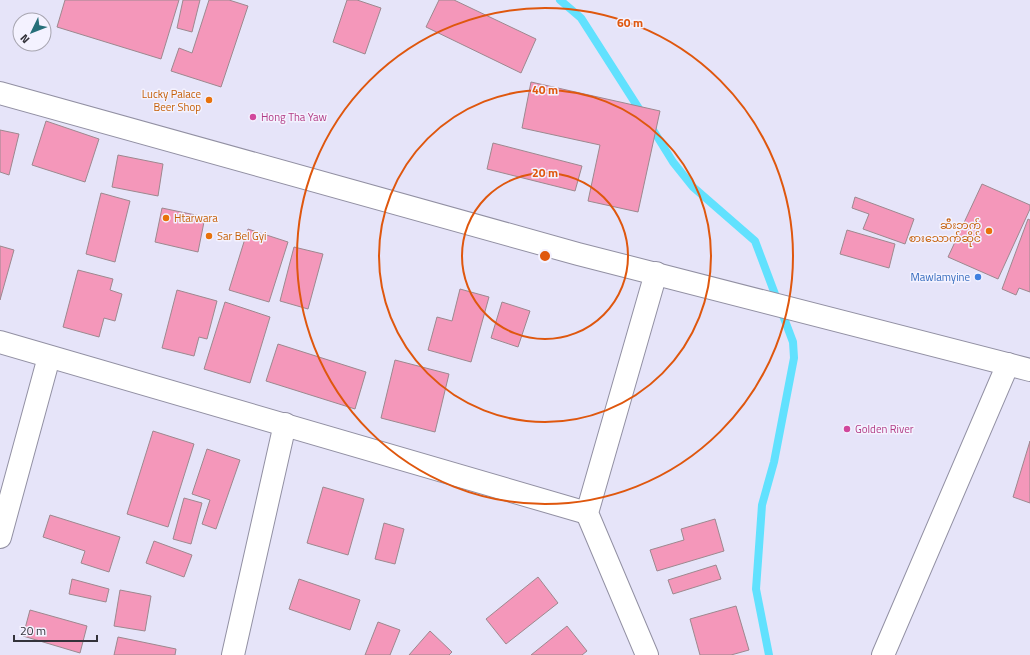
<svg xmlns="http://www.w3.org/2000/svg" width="1030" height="655" font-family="'Titillium Web','Noto Sans Myanmar',sans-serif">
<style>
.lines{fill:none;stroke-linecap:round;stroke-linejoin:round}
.stream{stroke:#61e1fe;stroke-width:8}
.building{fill:#f497ba;stroke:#9d888f}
.minor-casing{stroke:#9290a3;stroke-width:24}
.secondary-casing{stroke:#9290a3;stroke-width:24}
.minor{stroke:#fff;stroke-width:22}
.secondary{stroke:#fff;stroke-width:22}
.ring{fill:none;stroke:#df570e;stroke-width:2}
.food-dot{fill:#e8710a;stroke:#f4f2ff;stroke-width:1.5}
.hotel-dot{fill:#d1479c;stroke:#f4f2ff;stroke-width:1.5}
.shop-dot{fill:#3f7fe0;stroke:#f4f2ff;stroke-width:1.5}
.labels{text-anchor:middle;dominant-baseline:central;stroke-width:3;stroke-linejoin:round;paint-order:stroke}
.food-label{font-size:11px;fill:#c56008;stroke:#f4f2ff;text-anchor:end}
.hotel-label{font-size:11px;fill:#b23c85;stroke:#f4f2ff;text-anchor:start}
.shop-label{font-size:11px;fill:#366cbe;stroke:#f4f2ff;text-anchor:end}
.centre{fill:#df570e;stroke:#f4f2ff;stroke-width:2}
.ring-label{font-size:12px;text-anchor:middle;font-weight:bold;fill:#df570e;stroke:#f4f2ff;stroke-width:3;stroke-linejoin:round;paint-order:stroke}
</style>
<rect width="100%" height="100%" fill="#e6e4f9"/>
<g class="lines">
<!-- stream -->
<g class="stream">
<polyline points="560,0 581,18 643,115"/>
<polyline points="650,125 673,162 693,187 755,241 793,342 794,358 774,462 762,505 756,589 769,655"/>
</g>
</g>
<!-- building -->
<g class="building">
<polygon points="65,0 179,0 161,59 57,27"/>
<polygon points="183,0 200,0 192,32 177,28"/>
<polygon points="209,0 229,0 248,6 221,87 171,71 179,48 192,53"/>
<polygon points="347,0 357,0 381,8 365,54 333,42"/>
<polygon points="439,0 454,0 536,39 521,73 426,27"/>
<polygon points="531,82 660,111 638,212 588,201 600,145 522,128"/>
<polygon points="46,121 99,139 85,182 32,165"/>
<polygon points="0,130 19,134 9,175 0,172"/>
<polygon points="493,143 582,166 575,191 487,169"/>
<polygon points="118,155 163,164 158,196 112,187"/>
<polygon points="982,184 1030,205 1030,209 998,279 948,257"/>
<polygon points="101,193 130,201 115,262 86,254"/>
<polygon points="855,197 914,219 905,244 863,229 869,214 852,208"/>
<polygon points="162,208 205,217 198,252 155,242"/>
<polygon points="1028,219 1030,220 1030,292 1019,288 1016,295 1002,289"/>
<polygon points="248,229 288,242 269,302 229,290"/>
<polygon points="847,230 895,244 889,268 840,254"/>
<polygon points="0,246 14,250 0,300"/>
<polygon points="294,247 323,254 308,309 280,301"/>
<polygon points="78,270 113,279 110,290 122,294 115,321 104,318 99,337 63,327"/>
<polygon points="460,289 489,297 471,362 428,350 437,317 452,321"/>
<polygon points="177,290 217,301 207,339 199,337 194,356 162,348"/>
<polygon points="225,302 270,317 250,383 204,369"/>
<polygon points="502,302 530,311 518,347 491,338"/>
<polygon points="278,344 366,372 355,409 266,381"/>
<polygon points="395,360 449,374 435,432 381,418"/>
<polygon points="153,431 194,444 168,527 127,514"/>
<polygon points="1030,441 1030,503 1013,497"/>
<polygon points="207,449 240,460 216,529 202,524 210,500 192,494"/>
<polygon points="323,487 364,499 348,555 307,543"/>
<polygon points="184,498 202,503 191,544 173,539"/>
<polygon points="50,515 120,537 109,572 81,563 85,551 43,537"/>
<polygon points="715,519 724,551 657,571 650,550 684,540 681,529"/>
<polygon points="384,523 404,529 395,564 375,559"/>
<polygon points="154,541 192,555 184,577 146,563"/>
<polygon points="716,565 721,579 673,594 668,580"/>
<polygon points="538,577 558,603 506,644 486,619"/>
<polygon points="72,579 109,589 106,602 69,594"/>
<polygon points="299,579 360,600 350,630 289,609"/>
<polygon points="120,590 151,596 145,631 114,626"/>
<polygon points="736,606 749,650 731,655 700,655 690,619"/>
<polygon points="30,610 87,626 80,653 23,636"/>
<polygon points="378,622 400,630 390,655 365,655"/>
<polygon points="567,626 587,651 582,655 531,655"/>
<polygon points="430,631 452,652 449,655 409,655"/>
<polygon points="118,637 176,649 175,655 114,655"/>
</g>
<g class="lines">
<defs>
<g id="minor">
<polyline points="0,342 587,513"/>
<polyline points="0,537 49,357"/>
<polyline points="233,655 285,424"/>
<polyline points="647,655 587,513 656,273"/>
<polyline points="883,655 1008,364"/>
</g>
<polyline id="secondary" points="0,93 578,254 1030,370"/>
</defs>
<!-- minor casing -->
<use href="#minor" class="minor-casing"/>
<!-- secondary casing -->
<use href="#secondary" class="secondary-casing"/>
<!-- minor -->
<use href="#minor" class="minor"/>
<!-- secondary -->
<use href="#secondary" class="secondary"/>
</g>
<!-- distance rings -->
<g class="ring">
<circle cx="545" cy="256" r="83"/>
<circle cx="545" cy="256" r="166"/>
<circle cx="545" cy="256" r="248"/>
</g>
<!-- markers -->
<g class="food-dot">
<circle cx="209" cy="100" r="4"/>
<circle cx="166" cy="218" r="4"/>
<circle cx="989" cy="231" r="4"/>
<circle cx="209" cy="236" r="4"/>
</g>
<g class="hotel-dot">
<circle cx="253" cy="117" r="4"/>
<circle cx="847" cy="429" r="4"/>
</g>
<circle class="shop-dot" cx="978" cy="277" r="4"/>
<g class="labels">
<!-- food labels -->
<g class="food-label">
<text x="201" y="94">Lucky Palace<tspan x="201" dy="13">Beer Shop</tspan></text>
<text x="174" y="218" text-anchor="start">Htarwara</text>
<text x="981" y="225">ဆီးဘက်<tspan x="981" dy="13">စားသောက်ဆိုင်</tspan></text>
<text x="217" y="236" text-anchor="start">Sar Bel Gyi</text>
</g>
<!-- hotel labels -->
<g class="hotel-label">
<text x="261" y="117">Hong Tha Yaw</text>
<text x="855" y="429">Golden River</text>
</g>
<!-- shop labels -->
<g class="shop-label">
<text x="970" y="277">Mawlamyine</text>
</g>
</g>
<circle cx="545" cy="256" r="6" class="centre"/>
<g class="ring-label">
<text x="630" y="27">60 m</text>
<text x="545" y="94">40 m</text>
<text x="545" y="177">20 m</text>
</g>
<!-- north arrow -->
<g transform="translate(32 32) rotate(227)"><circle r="19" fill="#f4f2ff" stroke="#a7a5b0"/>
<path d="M0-3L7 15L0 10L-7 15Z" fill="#266f79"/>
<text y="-6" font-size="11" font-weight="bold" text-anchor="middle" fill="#33323a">N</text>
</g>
<!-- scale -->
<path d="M14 635v6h83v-6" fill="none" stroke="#33323a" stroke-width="2"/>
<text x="20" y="635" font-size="12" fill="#33323a" stroke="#f4f2ff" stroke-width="3" paint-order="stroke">20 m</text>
</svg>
